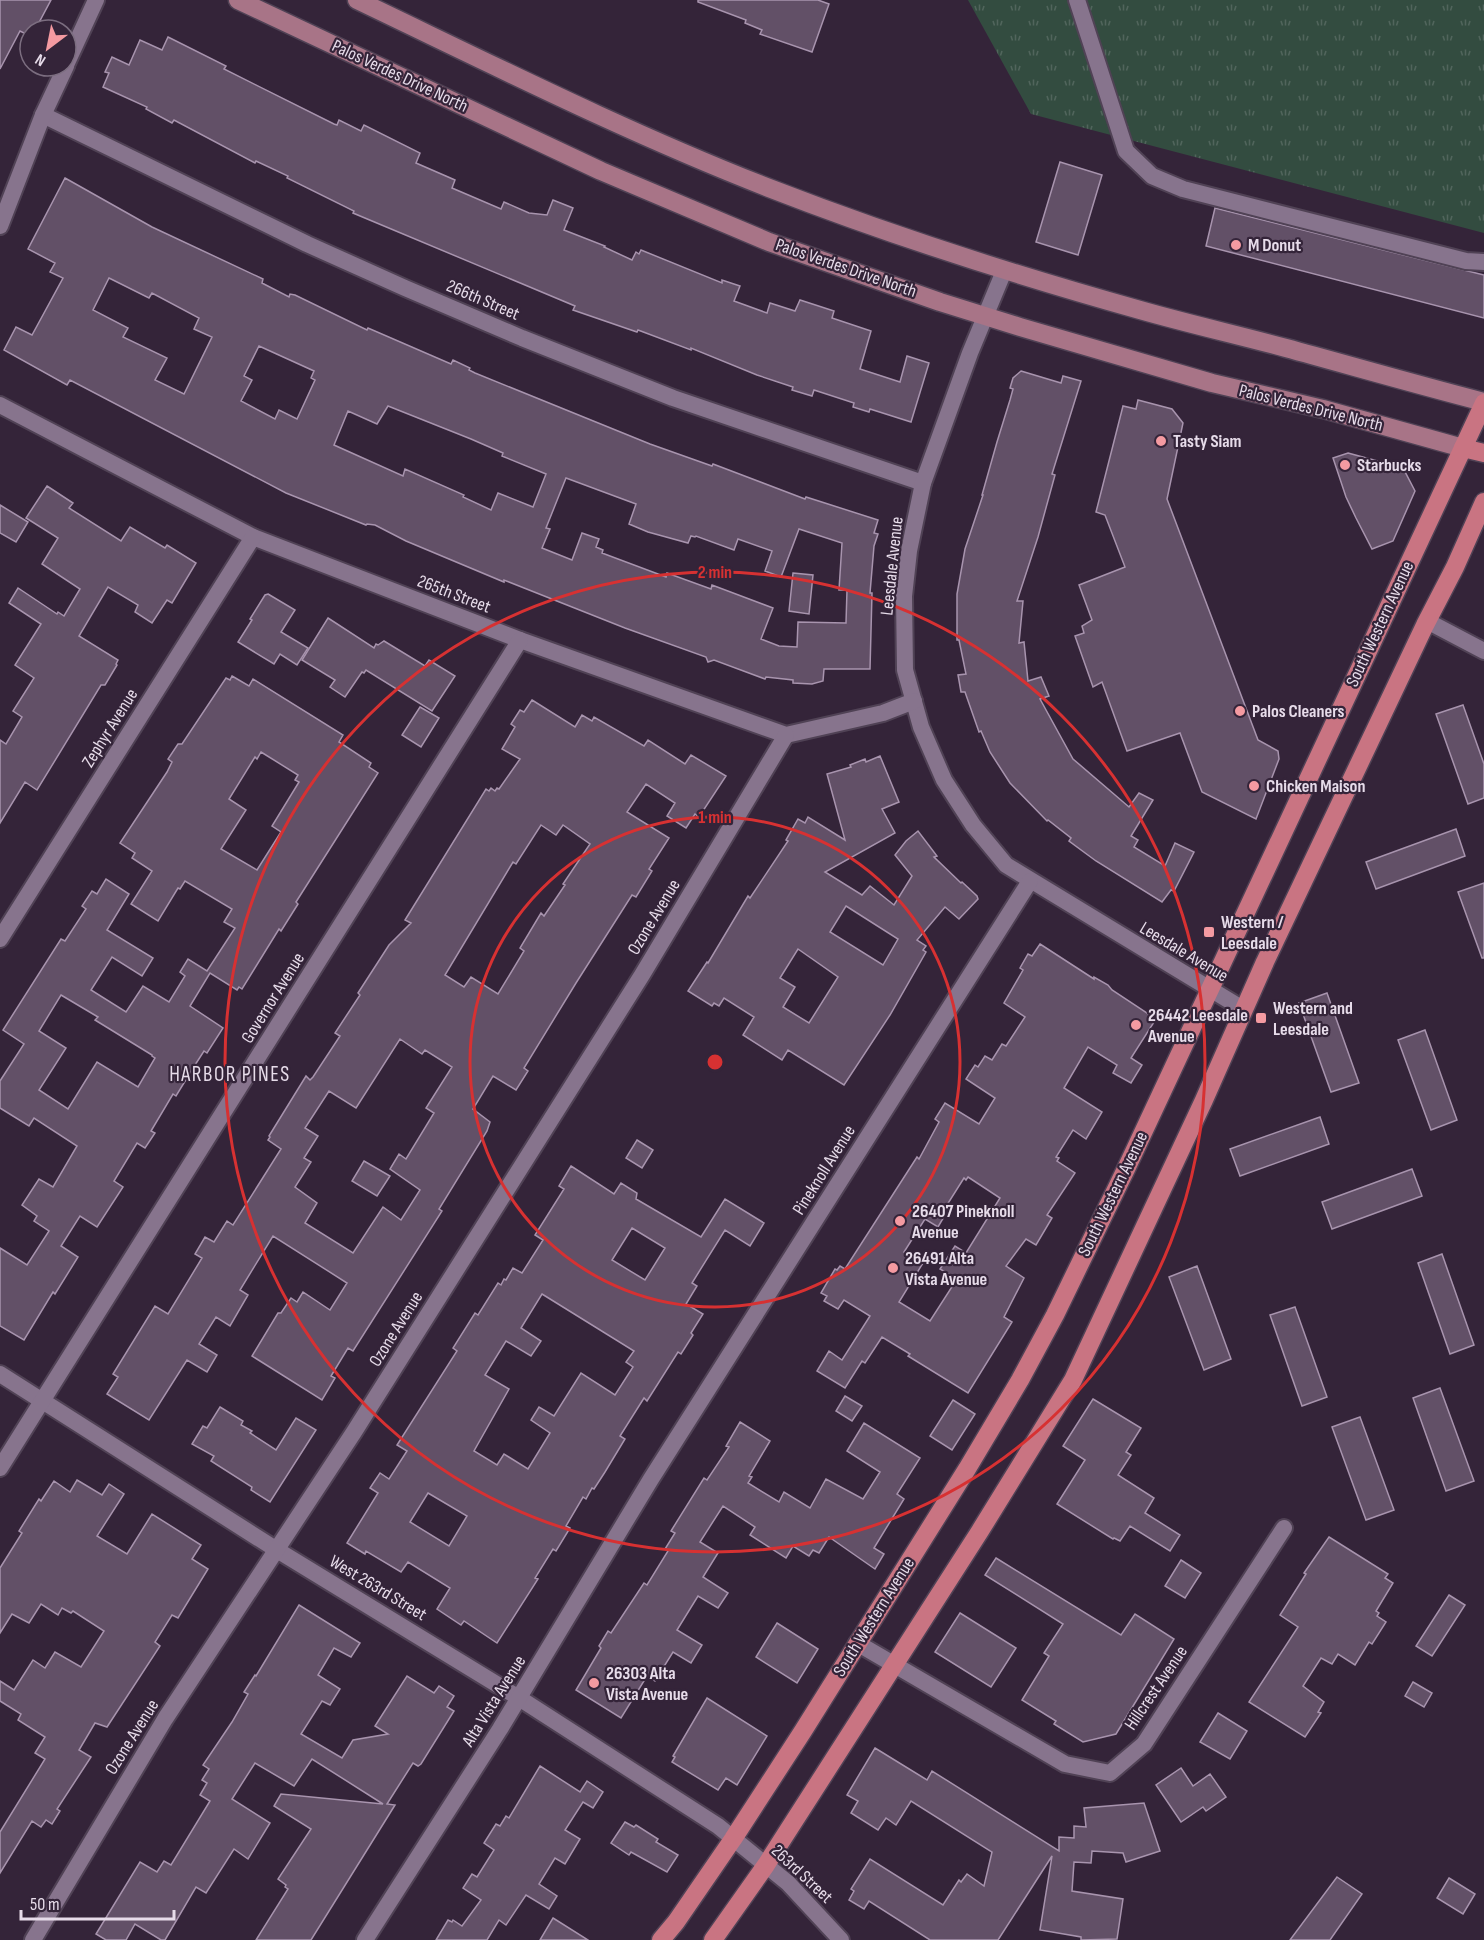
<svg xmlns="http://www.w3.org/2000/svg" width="1484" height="1940" font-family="'Sofia Sans Condensed',sans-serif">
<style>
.grass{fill:url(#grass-tufts)}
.building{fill:#625067;stroke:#a894ae;stroke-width:1.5;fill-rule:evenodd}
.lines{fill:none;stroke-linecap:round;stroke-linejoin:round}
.street-casing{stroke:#504255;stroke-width:20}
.secondary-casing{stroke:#504255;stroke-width:21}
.primary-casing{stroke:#504255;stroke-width:21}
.street{stroke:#87748d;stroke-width:16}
.secondary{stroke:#a87487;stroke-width:18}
.primary{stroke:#c97482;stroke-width:18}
.ring{fill:none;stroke:#d73132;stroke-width:3}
.poi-dot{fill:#f49aa1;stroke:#342439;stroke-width:2}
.labels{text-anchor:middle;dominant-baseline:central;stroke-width:4.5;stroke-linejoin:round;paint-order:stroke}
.street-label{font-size:18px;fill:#e7dcea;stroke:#342439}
.poi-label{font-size:18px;font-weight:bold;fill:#e7dcea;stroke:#342439;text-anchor:start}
.quarter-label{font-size:21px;letter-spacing:1.5px;fill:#e7dcea;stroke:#342439}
.centre{fill:#d73132;stroke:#342439;stroke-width:3}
.ring-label{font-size:18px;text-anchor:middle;font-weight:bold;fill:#d73132;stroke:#342439;stroke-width:4.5;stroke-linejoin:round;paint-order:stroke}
</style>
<defs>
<pattern id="grass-tufts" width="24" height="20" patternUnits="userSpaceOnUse" patternTransform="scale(1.5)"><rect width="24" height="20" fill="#334c40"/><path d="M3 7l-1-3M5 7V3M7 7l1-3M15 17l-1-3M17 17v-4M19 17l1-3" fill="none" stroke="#51655c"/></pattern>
</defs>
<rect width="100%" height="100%" fill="#342439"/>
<!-- grass -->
<polygon class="grass" points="968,0 1484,0 1484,233 1031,114"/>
<!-- building -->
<g class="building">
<polygon points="0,0 51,0 35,30 30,30 30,36 20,31 0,69"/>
<polygon points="698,0 818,0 829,4 812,52 760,34 762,30 745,23 746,20 698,2"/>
<polygon points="168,37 226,66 224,69 334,124 337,125 339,120 361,131 364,125 420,153 416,163 455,180 452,188 501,209 504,202 529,213 547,215 553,200 573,208 564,230 605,246 604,247 632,260 636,252 639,254 641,250 722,283 722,280 740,286 734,301 767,313 770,303 795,311 800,300 834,311 832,318 871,331 860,369 900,382 907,356 929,363 911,422 870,409 869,412 853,407 854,403 814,390 812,396 792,390 793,387 757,375 691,348 691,350 638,330 637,332 573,310 575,306 353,213 354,211 287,178 288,176 256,161 255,163 174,120 172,123 146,109 147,107 103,87 109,73 105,72 112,57 129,65 140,40 162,50"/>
<polygon points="1060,162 1102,175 1078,255 1036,242"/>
<path d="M65,178L152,227L263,279L262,283L289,297L290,294L295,295L367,330L368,328L451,364L453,360L470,368L469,370L475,373L650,444L712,466L713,464L805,499L806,497L878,520L874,533L878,534L874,546L870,593H872L870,669H824L823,681L812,684L793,683V680L766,677L765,679L714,660L708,662L706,657L625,628L504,580V582L406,541L375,525L367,524L366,525L286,493L70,380L67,385L4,350L16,327L32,335L63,278L50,272L55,263L28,249ZM109,278L149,298L152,293L199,318L194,329L212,337L184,394L155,380L167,358L123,337L128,328L93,310ZM259,346L314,371L311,378L315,380L297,419L279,410L275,419L241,401L252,380L244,376ZM388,406L471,439L503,453L502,456L546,474L533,507L498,493L491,510L463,497L464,495L405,469L403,476L334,445L348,411L377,424ZM566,478L636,504L629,524L648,532L688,543L691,536L695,537L696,536L734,550L738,539L772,551L765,571L781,577L799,529L842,543L839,590H847L846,623L798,622L797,647L779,646L761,639L773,608L712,585L711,589L667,573L666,577L602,553L603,550L596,547L599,539L582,533L572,560L542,548L550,529L546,528Z"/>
<polygon points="1215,208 1484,275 1484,318 1206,246"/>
<polygon points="1021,371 1061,383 1063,376 1081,381 1052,474 1055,475 1038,537 1017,601 1023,601 1019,643 1024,642 1028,681 1041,677 1049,696 1040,699 1073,759 1129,807 1139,793 1153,800 1131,836 1138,840 1134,847 1165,866 1175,843 1194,852 1174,891 1171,890 1162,902 1096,861 1069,841 1071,838 1048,820 1047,821 1010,783 990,752 981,731 979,732 965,692 961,692 958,675 966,674 959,640 957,640 957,594 965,549 983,495 982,495 997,442 1010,400 1013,389 1010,388 1013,378"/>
<polygon points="1138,400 1172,409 1183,423 1167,499 1258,740 1278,751 1279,759 1256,819 1202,792 1180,733 1127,751 1102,682 1093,687 1075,636 1084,633 1082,626 1092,620 1079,585 1125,567 1105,515 1096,512 1123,406 1136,409"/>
<polygon points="1348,453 1403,468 1415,491 1393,541 1372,549 1356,518 1346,497 1333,458"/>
<polygon points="47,486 73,503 69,508 121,541 130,527 165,548 167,545 196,563 172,603 167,600 152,623 135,612 138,605 108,587 79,636 118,660 116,664 117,665 105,685 101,685 37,790 25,782 0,823 0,740 6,744 22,717 13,711 34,678 15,665 41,624 9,603 18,588 57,614 58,612 64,616 80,589 42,564 58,538 26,518"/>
<polygon points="0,505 28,522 16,542 0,533"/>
<polygon points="793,573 813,575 809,614 789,611"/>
<polygon points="268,594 295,610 281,632 308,648 297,665 280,654 274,664 238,642 252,620 250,619 265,595"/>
<polygon points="328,618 374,648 376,644 378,645 384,641 425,666 429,660 455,676 432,711 366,670 364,673 362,672 345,697 330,687 335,680 302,660"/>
<path d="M232,676L249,686L253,679L343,735L339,742L371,763L369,767L378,773L296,902L298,904L281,931L279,929L242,989L239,987L237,990L210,973L190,1006L223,1028L207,1053L204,1051L195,1065L176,1096L173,1094L151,1131L155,1133L145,1148L137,1143L114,1181L123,1187L97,1227L80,1216L61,1246L78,1257L55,1294L53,1292L24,1340L0,1326V1248L27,1265L49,1231L34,1221L37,1216L22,1205L39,1179L53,1187L77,1146L34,1118L29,1126L0,1108V1081L24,1044L3,1030L61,939L65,941L86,909L82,906L92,891L97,894L106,879L129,894L107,930L153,958L142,976L112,957L91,990L126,1012L143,986L169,1002L185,976L180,972L188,959L207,971L235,928L224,922L232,909L185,881L180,889L178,888L158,921L131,904L152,871L132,858L135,853L120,843L167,772L172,762L168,759L178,744H182L226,678L230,680ZM261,752L298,775L295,780L299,782L272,826L281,832L257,870L221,849L246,810L229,799L255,757L257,759ZM61,995L98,1017L95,1020L152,1055V1056L155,1058L138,1087L97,1062L68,1109L39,1090L66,1048L39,1031Z"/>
<path d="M532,700L575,727L582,715L592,721L594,717L644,746L648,740L685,764L691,755L726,776L699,817L695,814L686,828L667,816L675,803L646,784L627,812L669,838L649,869L652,871L636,897L632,895L576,983L524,1068L528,1071L516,1090L493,1076L473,1109L490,1122L487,1131L439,1209L442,1211L353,1351L348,1348L331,1376L335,1378L322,1400L252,1356L278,1313H281L291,1298L297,1302L303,1292L330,1310L347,1283L273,1236L240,1290L248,1295L230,1326L216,1317L199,1344L217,1355L207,1372L187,1360L149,1420L107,1394L118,1377L113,1374L155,1306L168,1314L202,1258L195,1254L205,1237L214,1242L227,1221L233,1225L281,1149L268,1140L270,1137L269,1136L306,1076L310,1080L313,1077L340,1036L335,1033L360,995L358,993L389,945L411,923L405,920L486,789L489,791L491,788L495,791L497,788L499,789L520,759L502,749L515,727L511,724L520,710L524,712ZM541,825L556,835L563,825L590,844L563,884L565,885L544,916L541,913L520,948L524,951L498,994L471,977L464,987L445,975L513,862L516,864ZM400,1039L422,1054L425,1050L452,1067L426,1108L434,1113L406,1159L399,1154L390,1169L420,1190L401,1220L383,1207L353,1253L305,1223L317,1203L295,1187L311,1162L304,1158L318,1136L305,1128L329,1091L356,1108Z"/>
<polygon points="1463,705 1484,764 1484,798 1468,804 1436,714"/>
<polygon points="420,707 439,718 421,747 402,735"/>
<path d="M880,756L899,802L882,809L895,833L825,872L862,895L870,886L894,905L912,876L895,855L906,841L918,831L937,856L934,857L961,883L962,882L977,896L978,899L959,919L945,907L917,940L926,946L923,950L926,952L890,1015L844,1085L788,1050L782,1060L743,1035L754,1017L724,998L719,1006L714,1003L712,1006L688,991L707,962L708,963L748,896L750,898L788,841L786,840L798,819L805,823L808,817L845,840L827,774L851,767L850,765L865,759L866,762ZM846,906L898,939L883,965L830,932ZM798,949L838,977L809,1023L783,1007L795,987L780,978Z"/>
<polygon points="1456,829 1465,856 1376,889 1366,862"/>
<polygon points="1484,883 1484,958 1482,958 1458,892"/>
<path d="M1040,944L1094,979V977L1108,985L1112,990L1156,1019L1131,1058L1142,1065L1131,1083L1113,1073L1117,1065L1088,1047L1064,1088L1102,1112L1086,1139L1073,1130L1056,1157L1059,1158L1057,1161L1075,1173L1047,1215L1052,1218L1036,1245L1026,1239L1006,1266L1024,1278L1004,1317L1012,1322L968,1393L908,1356L910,1354L882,1337L865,1363L862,1361L845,1388L817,1371L829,1351L842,1360L870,1316L844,1300L838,1309L824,1301L827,1296L821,1293L835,1269L837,1270L840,1266L845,1269L917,1157L919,1159L939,1122L935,1119L945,1103L979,1124L995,1098L966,1079L975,1065L978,1067L985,1056L992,1060L1002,1044L1006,1046L1025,1017L1004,1003L1023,970L1020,968L1028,954L1032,956ZM968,1177L1000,1198L966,1253L955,1246L940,1269L957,1279L930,1321L899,1302L923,1263L904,1252L925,1219L938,1227L948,1210L945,1208L964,1178L966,1180Z"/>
<polygon points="1327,993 1359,1083 1331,1092 1299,1003"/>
<polygon points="1425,1030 1457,1120 1431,1130 1398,1040"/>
<polygon points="1320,1117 1329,1144 1240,1176 1230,1149"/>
<polygon points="637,1140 653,1150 642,1168 626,1158"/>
<polygon points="364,1161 390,1176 377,1196 352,1181"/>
<path d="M571,1166L614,1194L621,1183L637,1193L636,1199L701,1237L725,1199L764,1223L750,1246L725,1230L692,1283L697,1286L686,1304L703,1314L691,1333L693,1335L681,1354L678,1352L647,1401L644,1398L620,1436L625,1439L605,1472L594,1489L592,1488L586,1499L583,1497L566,1526L570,1528L556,1551L553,1549L535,1578L538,1579L497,1643L464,1621L461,1625L437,1609L450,1588L408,1562L401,1572L366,1551L365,1554L347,1543L378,1493L370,1488L380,1473L389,1479L407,1451L397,1445L457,1351L453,1348L475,1313L478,1315L498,1283L501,1285L504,1279L506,1280L513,1268L522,1273L543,1240L535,1235L564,1189L559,1186ZM632,1228L665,1248L645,1280L612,1260ZM542,1294L634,1351L626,1362L633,1367L615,1395L581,1373L554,1416L539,1407L531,1420L550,1433L528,1469L504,1454L497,1465L474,1451L509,1389L485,1375L506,1341L531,1356L541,1341L521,1328ZM428,1493L467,1516L449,1546L410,1522Z"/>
<polygon points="1412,1169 1422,1196 1332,1229 1322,1202"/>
<polygon points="1442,1254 1474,1345 1450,1354 1418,1263"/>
<polygon points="1197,1266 1231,1359 1204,1370 1169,1277"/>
<polygon points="1295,1307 1327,1397 1302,1406 1270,1315"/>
<polygon points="1440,1388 1474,1481 1446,1491 1413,1398"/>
<polygon points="845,1396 862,1406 852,1421 836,1411"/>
<polygon points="1093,1399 1141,1428 1126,1452 1131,1455 1118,1475 1154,1498 1145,1513 1180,1535 1170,1551 1130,1526 1120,1541 1114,1538 1113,1539 1057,1504 1085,1460 1063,1446"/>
<polygon points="953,1400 975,1414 952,1450 930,1436"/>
<polygon points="220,1407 243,1421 241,1425 252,1431 250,1433 276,1450 296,1418 316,1430 270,1502 251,1490 252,1487 211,1461 214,1456 192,1444 203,1426 207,1428"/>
<polygon points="1360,1417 1394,1510 1366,1520 1332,1427"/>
<polygon points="740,1422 770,1441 749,1476 752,1477 748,1483 779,1502 784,1492 810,1508 826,1479 863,1499 880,1472 847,1451 864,1423 920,1458 897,1494 904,1499 874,1548 884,1554 875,1569 829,1537 819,1553 813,1550 809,1556 793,1546 786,1558 750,1535 755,1527 723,1506 700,1542 718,1553 703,1577 728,1593 718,1608 698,1596 677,1630 702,1645 691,1663 673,1652 655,1681 647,1676 621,1718 576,1690 601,1648 599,1646 608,1631 611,1633 644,1583 647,1585 668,1551 665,1549 675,1533 671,1531 704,1478 707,1480 729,1447 726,1446"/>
<polygon points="77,1480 102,1495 109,1484 124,1494 97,1536 127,1554 152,1514 201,1545 192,1559 208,1569 178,1618 172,1615 155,1642 160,1646 107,1727 95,1723 79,1750 91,1757 57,1809 60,1811 52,1824 46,1820 41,1827 32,1821 0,1873 0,1832 45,1759 35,1753 45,1737 18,1720 21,1714 0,1701 0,1681 14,1690 33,1660 45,1668 55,1652 81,1667 104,1631 73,1611 71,1613 62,1608 58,1615 41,1604 29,1623 12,1614 0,1633 0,1568 22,1533 19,1531 39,1499 41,1501 54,1481 70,1492"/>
<polygon points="1329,1537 1388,1574 1385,1578 1393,1583 1376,1611 1379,1613 1377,1616 1386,1622 1372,1644 1369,1642 1355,1665 1338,1654 1332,1664 1321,1658 1303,1686 1324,1702 1318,1712 1321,1713 1305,1737 1249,1702 1298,1627 1280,1615 1306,1574 1304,1573"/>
<polygon points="996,1558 1121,1635 1135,1614 1174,1639 1116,1734 1083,1742 1054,1724 1056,1721 1022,1700 1049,1656 1044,1653 1063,1624 985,1575"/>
<polygon points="1181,1560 1201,1573 1185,1598 1165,1586"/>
<polygon points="1449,1595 1465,1605 1432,1656 1416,1646"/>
<polygon points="299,1605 360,1643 351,1657 334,1648 318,1675 340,1689 330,1705 322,1701 301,1734 342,1758 353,1740 388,1734 375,1726 407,1676 434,1693 439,1686 454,1696 447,1707 454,1711 421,1764 418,1766 413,1763 387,1804 395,1805 311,1940 256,1940 288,1889 285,1887 286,1885 278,1879 311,1829 274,1806 281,1794 383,1804 312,1759 294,1786 255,1763 232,1799 270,1823 248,1859 234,1849 206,1893 196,1887 165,1940 161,1940 135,1924 126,1940 106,1940 96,1934 140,1862 157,1872 164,1861 171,1865 210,1801 200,1795 207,1783 202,1780 209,1769 203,1765 232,1722 248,1694 244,1692 255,1675 256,1676"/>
<polygon points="960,1613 1016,1648 991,1687 935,1652"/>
<polygon points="777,1623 818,1649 797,1683 756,1657"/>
<polygon points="1413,1682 1432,1693 1424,1707 1405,1696"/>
<polygon points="707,1698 767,1736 737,1785 726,1778 718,1790 672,1762 675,1757 673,1756"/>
<polygon points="1218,1713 1247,1731 1230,1759 1200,1742"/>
<polygon points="875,1748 927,1780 932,1771 1059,1851 1059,1837 1074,1838 1074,1826 1086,1827 1084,1808 1144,1803 1160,1851 1126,1862 1123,1853 1092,1851 1091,1863 1074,1862 1072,1891 1123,1899 1117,1939 1081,1940 1081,1937 1040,1930 1052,1856 998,1940 930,1940 869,1901 864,1909 849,1900 854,1891 851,1889 870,1859 943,1905 959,1880 961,1882 967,1874 984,1886 992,1852 911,1801 896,1825 886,1818 878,1830 851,1813 858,1801 847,1795"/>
<polygon points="540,1766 580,1792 587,1781 603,1792 593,1808 583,1802 565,1830 580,1839 565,1864 555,1858 539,1884 557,1896 549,1909 526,1895 506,1925 499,1920 487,1940 436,1940 448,1920 452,1922 453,1920 462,1926 481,1900 463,1888 472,1874 477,1877 494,1850 484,1843 496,1824 500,1826 506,1816 509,1818"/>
<polygon points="1181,1768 1193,1786 1210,1774 1226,1797 1206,1811 1203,1807 1181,1822 1156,1785"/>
<polygon points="625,1822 634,1827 636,1825 658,1839 656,1842 678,1855 667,1872 631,1852 629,1855 611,1843"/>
<polygon points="1337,1877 1362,1894 1330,1940 1290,1940"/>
<polygon points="1449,1878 1475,1894 1463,1914 1437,1898"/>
<polygon points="553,1918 588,1940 540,1940"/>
</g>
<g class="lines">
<defs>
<g id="street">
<polyline points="1077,0 1126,151 1152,176 1183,189 1466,261 1484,262"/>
<polyline points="66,65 96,0"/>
<polyline points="43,115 307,244 405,288 522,338 673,398 923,483"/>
<polyline points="0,226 43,115 66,66"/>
<polyline points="1004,271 970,353 923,483 909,551 904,596 905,670 921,727 944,780 973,825 1006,865 1243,1009"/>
<polyline points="0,405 253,537 520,640 786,735 883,713 914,701"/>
<polyline points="1427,621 1484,651"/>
<polyline points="0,939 253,537"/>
<polyline points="0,1374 277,1550 519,1698 718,1826 788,1883 841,1940"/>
<polyline points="0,1468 520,640"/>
<polyline points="857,1643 1065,1764 1110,1773 1144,1744 1284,1528"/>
<polyline points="33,1940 165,1719 354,1432 642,975 786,735"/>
<polyline points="365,1940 500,1729 651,1479 1030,881"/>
</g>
<g id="secondary">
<polyline points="238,0 601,171 769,242 940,302 1020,327 1212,383 1323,409 1463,448"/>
<path d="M357,0C493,65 628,133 769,188C890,235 1015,275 1140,310C1189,324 1238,335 1286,348C1352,366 1418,385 1484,402"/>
</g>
<g id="primary">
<polyline points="1463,448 1484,453"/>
<polyline points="661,1940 676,1922 733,1839 803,1731 967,1469 1020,1380 1055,1315 1126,1169 1484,403"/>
<polyline points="713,1940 766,1865 980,1531 1073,1380 1204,1100 1265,962 1425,625 1455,567 1484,502"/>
</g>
</defs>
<!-- street casing -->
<use href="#street" class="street-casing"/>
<!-- secondary casing -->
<use href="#secondary" class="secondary-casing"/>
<!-- primary casing -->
<use href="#primary" class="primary-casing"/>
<!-- street -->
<use href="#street" class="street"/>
<!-- secondary -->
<use href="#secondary" class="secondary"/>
<!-- primary -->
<use href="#primary" class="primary"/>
</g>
<!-- distance rings -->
<g class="ring">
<circle cx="715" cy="1062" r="245"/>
<circle cx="715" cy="1062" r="490"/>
</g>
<!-- markers -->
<g class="poi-dot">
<circle cx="1236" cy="245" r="6"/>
<circle cx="1161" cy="441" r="6"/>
<circle cx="1345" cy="465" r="6"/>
<circle cx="1240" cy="711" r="6"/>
<circle cx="1254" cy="786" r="6"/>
<rect x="1203" y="926" width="12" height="12" rx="3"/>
<rect x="1255" y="1012" width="12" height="12" rx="3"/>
<circle cx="1136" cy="1025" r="6"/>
<circle cx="900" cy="1221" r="6"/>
<circle cx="893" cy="1268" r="6"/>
<circle cx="594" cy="1683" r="6"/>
</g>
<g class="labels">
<!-- street labels -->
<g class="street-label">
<text transform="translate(400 76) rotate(25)">Palos Verdes Drive North</text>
<text transform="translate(846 268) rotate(19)">Palos Verdes Drive North</text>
<text transform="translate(483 300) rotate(23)">266th Street</text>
<text transform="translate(1311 408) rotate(14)">Palos Verdes Drive North</text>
<text transform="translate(892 566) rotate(-84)">Leesdale Avenue</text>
<text transform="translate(454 594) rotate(21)">265th Street</text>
<text transform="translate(1380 624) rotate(-65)">South Western Avenue</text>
<text transform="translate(110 728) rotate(-58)">Zephyr Avenue</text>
<text transform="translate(654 917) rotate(-59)">Ozone Avenue</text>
<text transform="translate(1184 952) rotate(31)">Leesdale Avenue</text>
<text transform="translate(273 998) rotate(-58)">Governor Avenue</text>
<text transform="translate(824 1170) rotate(-58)">Pineknoll Avenue</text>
<text transform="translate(1113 1194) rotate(-64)">South Western Avenue</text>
<text transform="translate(396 1329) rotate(-58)">Ozone Avenue</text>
<text transform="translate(378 1588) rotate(31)">West 263rd Street</text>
<text transform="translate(874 1617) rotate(-58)">South Western Avenue</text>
<text transform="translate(1156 1688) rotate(-56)">Hillcrest Avenue</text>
<text transform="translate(494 1701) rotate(-58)">Alta Vista Avenue</text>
<text transform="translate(132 1737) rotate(-58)">Ozone Avenue</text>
<text transform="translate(802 1874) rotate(43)">263rd Street</text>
</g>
<!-- poi labels -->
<g class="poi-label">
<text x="1248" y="245">M Donut</text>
<text x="1173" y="441">Tasty Siam</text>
<text x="1357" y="465">Starbucks</text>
<text x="1252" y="711">Palos Cleaners</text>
<text x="1266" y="786">Chicken Maison</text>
<text x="1221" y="922">Western /<tspan x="1221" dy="21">Leesdale</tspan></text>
<text x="1273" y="1008">Western and<tspan x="1273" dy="21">Leesdale</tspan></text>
<text x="1148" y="1015">26442 Leesdale<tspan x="1148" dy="21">Avenue</tspan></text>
<text x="912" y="1211">26407 Pineknoll<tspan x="912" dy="21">Avenue</tspan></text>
<text x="905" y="1258">26491 Alta<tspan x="905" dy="21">Vista Avenue</tspan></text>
<text x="606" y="1673">26303 Alta<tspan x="606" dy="21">Vista Avenue</tspan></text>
</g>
<!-- quarter labels -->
<g class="quarter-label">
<text x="230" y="1074">HARBOR PINES</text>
</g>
</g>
<circle cx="715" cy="1062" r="9" class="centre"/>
<g class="ring-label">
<text x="715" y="578">2 min</text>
<text x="715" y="823">1 min</text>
</g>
<!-- north arrow -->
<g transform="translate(48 48) rotate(212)"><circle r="28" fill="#342439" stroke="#7c6e80" stroke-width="1.5"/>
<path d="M0-4.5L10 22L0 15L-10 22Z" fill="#f49aa1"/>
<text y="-9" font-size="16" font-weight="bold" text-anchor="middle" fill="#e7dcea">N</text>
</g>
<!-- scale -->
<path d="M21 1910v9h153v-9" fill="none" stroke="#e7dcea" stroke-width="3"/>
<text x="30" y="1910" font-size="18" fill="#e7dcea" stroke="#342439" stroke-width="4.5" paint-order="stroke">50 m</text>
</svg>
